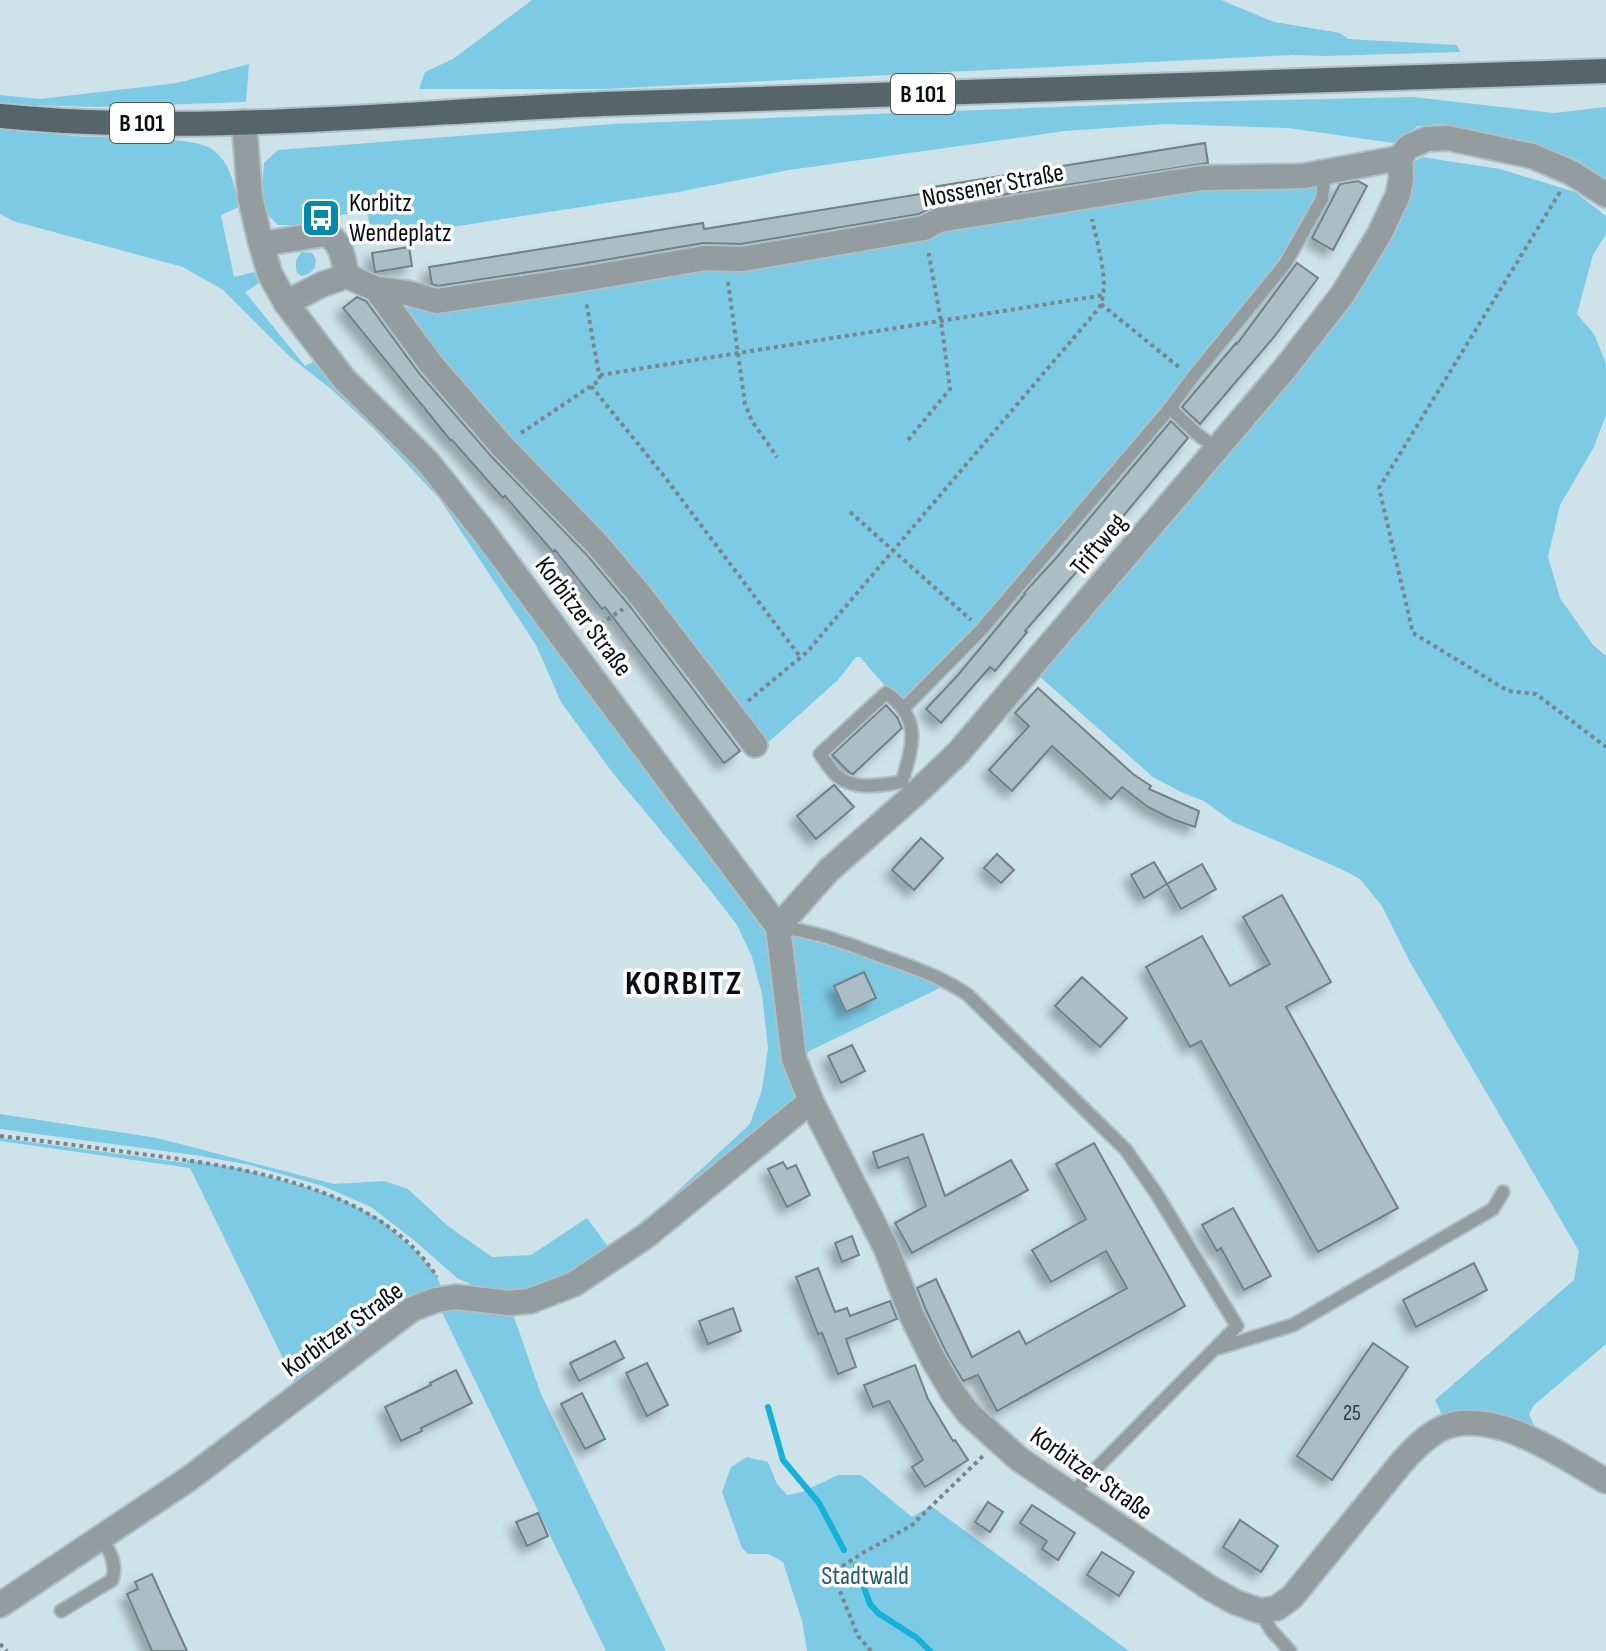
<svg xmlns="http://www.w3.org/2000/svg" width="1606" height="1651" font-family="'Sofia Sans Condensed',sans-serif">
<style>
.green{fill:#7dcae5}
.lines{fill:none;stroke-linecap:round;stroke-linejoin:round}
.stream{stroke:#15b1d9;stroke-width:6}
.building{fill:#abbec6;stroke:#6f8188;stroke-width:2;filter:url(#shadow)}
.service-casing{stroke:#aec0c7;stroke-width:16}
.minor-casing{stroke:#aec0c7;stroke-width:28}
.primary-casing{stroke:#aec0c7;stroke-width:28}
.path{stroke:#78868c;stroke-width:4;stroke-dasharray:4 4;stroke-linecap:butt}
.service{stroke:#939c9f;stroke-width:12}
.minor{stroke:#939c9f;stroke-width:24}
.primary{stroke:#56656a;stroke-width:24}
.labels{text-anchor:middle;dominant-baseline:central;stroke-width:7;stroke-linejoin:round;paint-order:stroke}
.number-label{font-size:22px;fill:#30393e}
.shield{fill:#fff;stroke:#515658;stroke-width:2}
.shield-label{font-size:24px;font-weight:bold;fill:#070d10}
.street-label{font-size:26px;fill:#070d10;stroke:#fff}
.poi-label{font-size:26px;fill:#070d10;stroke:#fff;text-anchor:start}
.park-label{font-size:26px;fill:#265b6d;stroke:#fff}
.district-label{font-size:34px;font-weight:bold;letter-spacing:2px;fill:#070d10;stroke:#fff}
</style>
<defs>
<filter id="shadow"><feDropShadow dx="-7" dy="7" stdDeviation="4" flood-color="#0004"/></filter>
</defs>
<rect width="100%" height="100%" fill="#cee2ea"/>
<!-- green -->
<g class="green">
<polygon points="532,0 1221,0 1274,22 1340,33 1348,39 1457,45 1460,52 1325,56 1291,55 605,89 419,89 425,72 453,59"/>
<polygon points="249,64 246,102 96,107 0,104 0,95 40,99 177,83"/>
<polygon points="1413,97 1554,113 1606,107 1606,181 1578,160 1533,144 1440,124 1418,126 1393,143 1288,128 1166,124 1065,131 789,170 678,192 374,239 366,210 294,225 278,225 268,215 262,192 264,163 278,150 613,124 1185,102"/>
<path d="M0,129C25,131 50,134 74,136C102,138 190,136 210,148C231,161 234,185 239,207L221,215L234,277L254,272L259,283L245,292L305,366L319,359L417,462L778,926L950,983L795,1058L811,1101L646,1236L509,1303L541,1394L666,1651H606L436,1300L301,1395L190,1168L0,1141V1138L187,1163V1160L242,1169L309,1188L343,1200L381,1220L415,1250L436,1274L446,1298L488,1292L457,1278L415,1241L371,1207L323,1186L250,1165L194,1155L0,1129V1114L157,1138L334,1184L384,1181L408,1189L448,1226L492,1257L531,1255L587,1218L609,1248L668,1200L750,1124L762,1090L768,1048L762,994L752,957L737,925L710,890L612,772L561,702L536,645L439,498L373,428L331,389L289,356L223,290L183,267L13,221L0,214Z"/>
<polygon points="1422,157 1500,169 1575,192 1606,216 1606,234 1593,255 1577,314 1594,334 1606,364 1606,415 1594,447 1560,505 1548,557 1560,598 1593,645 1606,656 1606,1344 1534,1405 1529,1414 1534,1425 1544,1435 1447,1426 1435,1400 1574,1280 1579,1251 1410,962 1382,906 1360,879 1341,869 1233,822 1204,801 1181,792 1153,777 1030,668 1283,371 1415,161"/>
<polygon points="1325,171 1322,199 1298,243 982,629 904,708 860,657 856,657 838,680 761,749 376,289 437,301"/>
<path d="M302,252L312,253L316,259L315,268L308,274L302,276L297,273C295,264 295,259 302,252Z"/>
<polygon points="747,1457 768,1462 777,1484 787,1495 802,1492 838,1475 861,1475 912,1517 931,1506 1129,1651 807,1651 802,1621 783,1562 768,1554 748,1554 742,1548 722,1492 731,1467"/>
</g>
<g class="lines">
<!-- stream -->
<g class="stream">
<polyline points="768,1407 783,1460 819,1503 844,1550"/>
<polyline points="856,1565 870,1604 878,1613 917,1638 930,1651"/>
</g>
</g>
<!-- building -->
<g class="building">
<polygon points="1205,143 1208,163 937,205 919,214 741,244 703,243 581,264 438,286 432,284 429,267 703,223 704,229 933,192 932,187"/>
<polygon points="1358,181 1367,186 1333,250 1312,238 1340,184"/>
<polygon points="409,247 412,266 375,272 372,253"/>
<polygon points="1297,263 1318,278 1274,337 1200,424 1182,407 1236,343 1237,344"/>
<polygon points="357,297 366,301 419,373 491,456 587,555 629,605 740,751 724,763 605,607 602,609 555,550 553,552 505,496 503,498 452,440 451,441 343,308"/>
<polygon points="1171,421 1188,438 1085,562 1025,631 1027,632 995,671 990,667 941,723 926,709 958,675 1025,594 1024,593 1057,557"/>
<polygon points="1038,688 1133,774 1151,786 1149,789 1199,811 1195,827 1172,819 1148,807 1122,787 1111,799 1052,746 1012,791 989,770 1029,726 1015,713"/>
<polygon points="886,705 897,717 902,728 853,774 850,773 832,755"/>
<polygon points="834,785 854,807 816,839 797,816"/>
<polygon points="921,838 943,858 914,890 892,870"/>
<polygon points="997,854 1014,870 1001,883 984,868"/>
<polygon points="1154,862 1167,884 1144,898 1131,875"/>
<polygon points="1202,864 1216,889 1181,909 1167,884"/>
<polygon points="1282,895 1331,982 1286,1007 1398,1208 1318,1252 1201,1041 1190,1047 1146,967 1202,936 1230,986 1270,964 1243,917"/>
<polygon points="864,972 876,998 846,1012 834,986"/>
<polygon points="1082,977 1127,1018 1100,1047 1055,1006"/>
<polygon points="852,1045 865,1071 841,1083 828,1056"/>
<polygon points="923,1134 945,1196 1011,1160 1028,1190 912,1253 895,1223 926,1206 908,1157 878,1168 873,1152"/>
<polygon points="1094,1143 1185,1306 997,1411 978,1375 963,1381 946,1352 926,1310 917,1288 936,1279 972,1357 1019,1331 1026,1344 1127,1288 1106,1251 1051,1282 1032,1250 1086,1219 1056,1164"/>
<polygon points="783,1162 787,1169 796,1165 810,1195 787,1207 768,1169"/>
<polygon points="1233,1208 1271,1276 1244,1290 1221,1248 1217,1251 1202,1225"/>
<polygon points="852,1236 859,1255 842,1262 835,1243"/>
<polygon points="1474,1263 1487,1290 1416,1327 1403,1300"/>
<polygon points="818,1268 835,1312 847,1308 850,1316 890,1301 897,1319 846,1339 856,1367 838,1374 822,1333 818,1334 796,1277"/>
<polygon points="733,1308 741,1331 708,1344 699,1321"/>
<polygon points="615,1341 624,1358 579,1381 570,1363"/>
<polygon points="1373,1343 1408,1367 1332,1480 1297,1456"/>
<polygon points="647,1363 668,1405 647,1416 626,1373"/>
<polygon points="915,1365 928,1399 953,1441 955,1440 968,1460 925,1487 912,1467 923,1460 889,1401 873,1407 864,1385"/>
<polygon points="456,1370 472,1403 421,1428 422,1431 401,1441 385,1407 431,1385 430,1383"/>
<polygon points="582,1393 605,1439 585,1449 561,1404"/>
<polygon points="988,1502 1003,1512 990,1532 975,1522"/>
<polygon points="1032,1505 1075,1533 1058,1560 1042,1549 1047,1541 1020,1523"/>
<polygon points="538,1513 548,1536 527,1546 516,1522"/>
<polygon points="1240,1520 1278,1546 1261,1572 1223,1547"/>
<polygon points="1102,1552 1134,1572 1119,1596 1087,1575"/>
<polygon points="152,1574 170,1614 187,1651 152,1651 127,1594 138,1589 135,1582"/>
</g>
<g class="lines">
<defs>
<g id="service">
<polyline points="1170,408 1198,435 1217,448"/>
<path d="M886,693C922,718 913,745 902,782C881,785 855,791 837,776C831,770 825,761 820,754Z"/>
<polyline points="904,708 982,629 1170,408 1192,378 1285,264 1322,199 1325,171"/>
<path d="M778,927C814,931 842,942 876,954C908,966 939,975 968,995L1126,1150L1156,1193L1237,1326L1070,1495"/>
<polyline points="1219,1348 1293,1325 1493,1209 1503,1192"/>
<path d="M61,1611L112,1580C118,1563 109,1551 101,1537"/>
<polyline points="1260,1611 1271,1630 1290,1651"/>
</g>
<g id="minor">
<path d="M244,122L250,197L261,244L270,274L286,303L344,379L427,461L483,531L778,927L794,1059L811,1101L886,1248L912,1316L933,1359L953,1393L969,1414L1019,1459L1210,1588L1235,1602L1260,1611L1277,1608L1292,1597L1402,1462C1414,1449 1428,1434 1445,1427C1496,1408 1563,1457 1606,1481"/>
<path d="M261,244L325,234C342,240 343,260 347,276"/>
<polyline points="376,289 407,293 437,301 583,279 705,258 742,259 924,228 939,220 1202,178 1304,176 1400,158 1408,147 1427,139 1448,138 1532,156 1572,173 1606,195"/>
<polyline points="286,303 323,284 347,276 376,289 431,364 502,446 598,545 641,596 755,745"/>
<polyline points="778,927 829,870 914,795 958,753 1283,371 1343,294 1379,235 1398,195 1401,179 1400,158"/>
<polyline points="0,1605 190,1478 412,1309 436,1300 456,1297 509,1303 530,1301 574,1284 646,1236 811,1101"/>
</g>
<path id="primary" d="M0,116C200,136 402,112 602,104L1606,71"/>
</defs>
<!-- service casing -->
<use href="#service" class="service-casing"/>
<!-- minor casing -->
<use href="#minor" class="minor-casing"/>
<!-- primary casing -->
<use href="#primary" class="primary-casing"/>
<!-- path -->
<g class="path">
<polyline points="1560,192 1379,488 1413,633 1508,691 1536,694 1606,747"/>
<polyline points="728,282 745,404 752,421 777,457"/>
<polyline points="1101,304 1180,368"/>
<polyline points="600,375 1104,295"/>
<polyline points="591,386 664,476 801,658"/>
<polyline points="521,433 600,380 586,301"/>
<polyline points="908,440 950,389 941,321 928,250"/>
<polyline points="850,512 971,620"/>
<polyline points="587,633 623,609"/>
<path d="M748,701L807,652L1099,308C1111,286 1097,243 1092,219"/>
<path d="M0,1136C45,1141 89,1147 134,1153C234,1166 378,1184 437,1277"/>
<polyline points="0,1644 7,1651"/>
<polyline points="871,1651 858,1636 835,1579 841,1567 861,1554 912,1525 985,1454"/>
</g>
<!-- service -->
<use href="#service" class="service"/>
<!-- minor -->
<use href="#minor" class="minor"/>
<!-- primary -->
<use href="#primary" class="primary"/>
</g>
<!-- icons -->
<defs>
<symbol id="bus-square" viewBox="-11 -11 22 22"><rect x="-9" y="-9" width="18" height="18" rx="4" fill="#0589aa" stroke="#fff"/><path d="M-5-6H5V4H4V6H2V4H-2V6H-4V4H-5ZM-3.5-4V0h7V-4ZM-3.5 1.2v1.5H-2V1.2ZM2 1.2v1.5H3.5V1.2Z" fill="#fff"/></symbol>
</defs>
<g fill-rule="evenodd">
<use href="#bus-square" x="299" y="196" width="44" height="44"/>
</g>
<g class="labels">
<!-- number labels -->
<g class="number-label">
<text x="1352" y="1413">25</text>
</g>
<!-- shield labels -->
<g class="shield">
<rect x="891" y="74" width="64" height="40" rx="6"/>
<rect x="110" y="103" width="64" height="40" rx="6"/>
</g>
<g class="shield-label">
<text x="923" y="94">B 101</text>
<text x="142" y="123">B 101</text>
</g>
<!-- street labels -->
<g class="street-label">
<text transform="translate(993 186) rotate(-11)">Nossener Straße</text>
<text transform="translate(1099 545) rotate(-50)">Triftweg</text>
<text transform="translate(583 617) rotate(53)">Korbitzer Straße</text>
<text transform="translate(343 1330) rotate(-36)">Korbitzer Straße</text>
<text transform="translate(1091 1474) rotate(35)">Korbitzer Straße</text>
</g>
<!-- poi labels -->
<g class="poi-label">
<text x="349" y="203">Korbitz<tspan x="349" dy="30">Wendeplatz</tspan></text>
</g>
<!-- park labels -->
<g class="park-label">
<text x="865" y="1576">Stadtwald</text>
</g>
<!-- district labels -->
<g class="district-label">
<text x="684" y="983">KORBITZ</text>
</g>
</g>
</svg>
